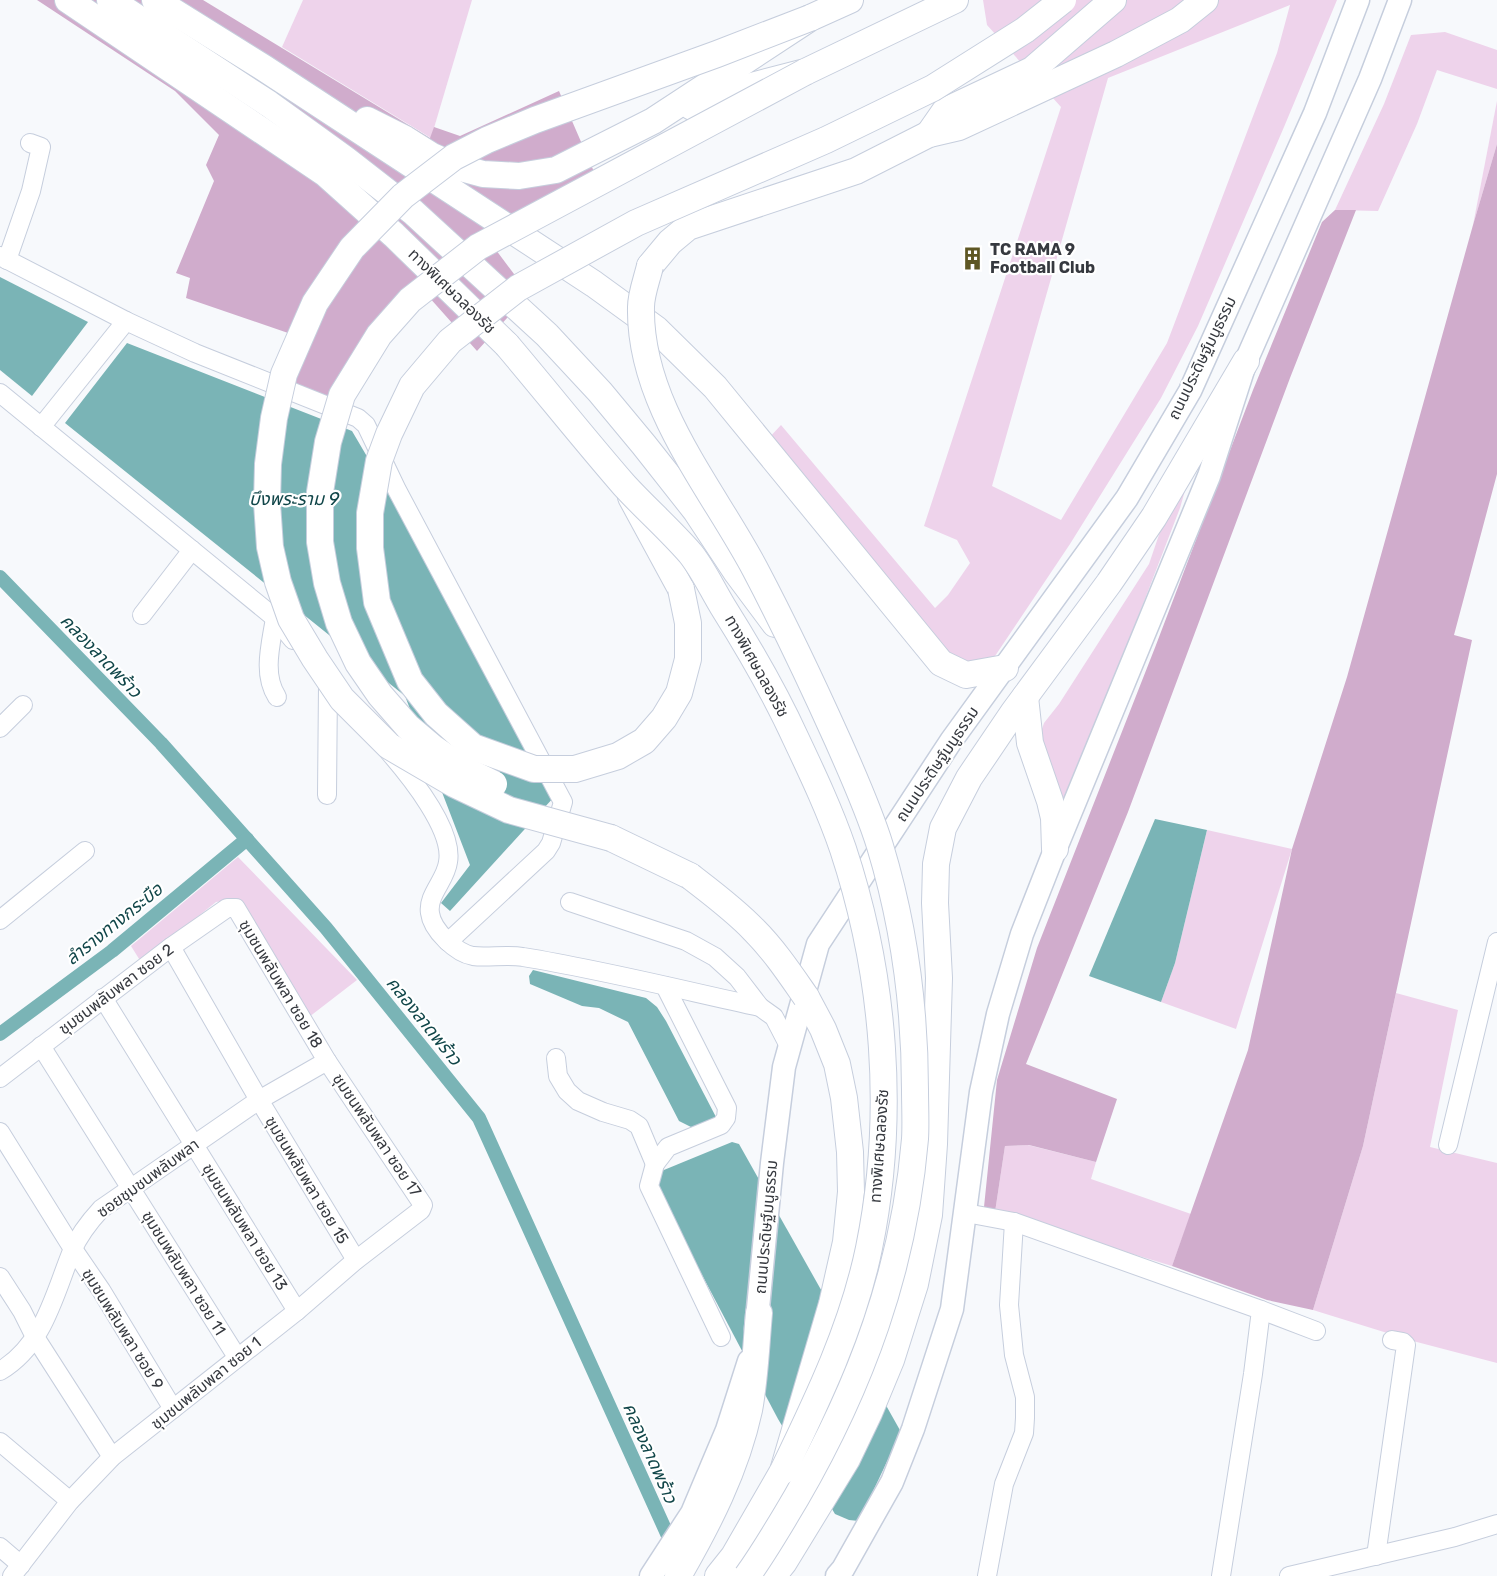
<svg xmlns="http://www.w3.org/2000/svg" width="1497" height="1576" font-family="Rubik,'Noto Sans Thai',sans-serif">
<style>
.green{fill:#eed3eb;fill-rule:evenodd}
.forest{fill:#d0accc}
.water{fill:#7ab4b6}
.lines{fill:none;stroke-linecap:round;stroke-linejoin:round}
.canal{stroke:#7ab4b6;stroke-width:14}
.minor-casing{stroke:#c6cedd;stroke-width:20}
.major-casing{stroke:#c6cedd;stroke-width:25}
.highway-casing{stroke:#c6cedd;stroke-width:28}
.minor{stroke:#fff;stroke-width:18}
.major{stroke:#fff;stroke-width:22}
.highway{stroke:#fff;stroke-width:26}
.highway-bridge-casing{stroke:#c6cedd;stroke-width:28;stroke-linecap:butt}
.highway-bridge{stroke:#fff;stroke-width:26}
.labels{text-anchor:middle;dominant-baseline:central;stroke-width:4.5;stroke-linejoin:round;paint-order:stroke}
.poi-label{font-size:16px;font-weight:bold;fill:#36393f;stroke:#fff;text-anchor:start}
.street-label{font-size:16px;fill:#36393f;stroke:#fff}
.water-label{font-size:18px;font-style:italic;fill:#114649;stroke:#fff}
</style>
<rect width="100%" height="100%" fill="#f7f9fc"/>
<!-- green -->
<g class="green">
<polygon points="303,0 472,0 431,138 282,47"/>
<path d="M983,0H1337L1284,127L1198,326L1161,398L1070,544L993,659L959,666L768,439L781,425L935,608L948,595L970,563L957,540L924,526L1061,107L987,25ZM1290,5L1277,53L1167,343L1061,520L992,486L1108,78Z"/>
<polygon points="1445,32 1497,50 1497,89 1437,70 1417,124 1378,211 1335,210 1384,104 1411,35"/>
<polygon points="1497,101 1497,144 1473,225"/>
<polygon points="1188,480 1180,508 1064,809 1037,744 1044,723 1059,704 1149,564 1163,523"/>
<polygon points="1207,830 1292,849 1236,1029 1161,1002 1175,963"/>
<polygon points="238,857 357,980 309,1017 230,900 216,902 141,962 131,946"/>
<polygon points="1396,993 1458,1010 1430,1147 1497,1163 1497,1363 1413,1341 1313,1310 1363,1146"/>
<polygon points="1028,1145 1096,1162 1091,1179 1191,1214 1172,1266 995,1212 1005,1146"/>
</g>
<!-- forest -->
<g class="forest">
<polygon points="37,0 203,0 430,138 434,127 460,136 559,91 595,174 484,234 529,294 477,351 420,287 333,403 271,378 291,334 186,298 190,278 176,273 214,181 206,165 219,135 175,91"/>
<polygon points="1497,144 1497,474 1454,635 1472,640 1363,1146 1313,1310 1267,1300 1172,1266 1248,1050 1292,849 1347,677 1473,225"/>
<polygon points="1335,210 1356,210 1290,378 1128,812 1026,1064 1117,1099 1096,1162 1029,1145 1005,1146 995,1212 984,1207 997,1080 1037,948 1156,645 1253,390 1322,222"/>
</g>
<!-- water -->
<g class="water">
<polygon points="0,277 88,322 32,396 0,370"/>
<polygon points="127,343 352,431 402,516 554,797 450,911 441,903 470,865 405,696 65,423"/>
<polygon points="1155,819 1207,830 1175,963 1161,1002 1089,976"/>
<polygon points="533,970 646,998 657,1007 666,1021 716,1117 695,1129 679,1121 628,1022 599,1008 582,1006 530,984 529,976"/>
<polygon points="732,1142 739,1144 901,1432 859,1521 849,1520 835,1514 778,1419 655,1186 659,1172"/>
</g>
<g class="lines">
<!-- canal -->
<g class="canal">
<polyline points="0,577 161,743 326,928 479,1118 674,1549"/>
<polyline points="0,1034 112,951 247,839"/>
</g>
<defs>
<g id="minor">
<polyline points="0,256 126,321 195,353 358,418 366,425 397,490 563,802 551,843 546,851 448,942"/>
<polyline points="7,260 31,191 41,147 30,143"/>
<polyline points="0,393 275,618 293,640"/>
<polyline points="41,427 126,321"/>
<polyline points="142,615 192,550"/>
<path d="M275,618C271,644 262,674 277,697"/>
<polyline points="0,728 23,705"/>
<path d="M389,752C409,775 454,830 448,862C446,880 427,895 430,913C432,930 456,953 473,956C488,958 507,954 523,957C603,970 682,990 760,1007L774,1017L789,1046"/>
<polyline points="327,795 328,685"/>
<polyline points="570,902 686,941 715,957 737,977 760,1007"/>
<polyline points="0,920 85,851"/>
<polyline points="171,947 259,1100 356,1260"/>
<polyline points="665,986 727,1108 726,1118 721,1125 668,1147 655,1164 649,1186 721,1337"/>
<polyline points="103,998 297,1311"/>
<polyline points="41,1046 237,1357"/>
<polyline points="556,1058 558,1076 567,1091 578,1101 603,1112 630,1120 639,1126 655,1164"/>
<polyline points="0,1078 171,947 227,908 236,908 327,1061 423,1205 421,1210 356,1260 297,1311 112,1457 70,1501 12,1576"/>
<polyline points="0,1132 73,1249 101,1290 173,1409"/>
<polyline points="1448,1145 1497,942"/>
<polyline points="966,1213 1014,1222 1261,1310 1253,1374 1221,1576"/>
<polyline points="0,1277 22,1311 35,1337 112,1457"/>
<polyline points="1261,1310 1316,1331"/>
<path d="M0,1371C44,1345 54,1295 72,1251C79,1235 89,1222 101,1209L259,1100L327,1061"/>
<polyline points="0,1442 70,1501"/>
<polyline points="0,1547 21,1565"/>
<polyline points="1376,1556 1406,1345 1403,1342 1392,1340"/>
<polyline points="987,1576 1004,1484 1024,1433 1025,1418 1025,1397 1014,1355 1009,1305 1014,1222"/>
<polyline points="1289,1576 1455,1537 1497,1524"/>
</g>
<g id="major">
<polyline points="756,1329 772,1163 784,1067 818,944 951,741 1127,498 1190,391 1315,113 1358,0"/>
<polyline points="651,1576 692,1513 727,1430 749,1361"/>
<polyline points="837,1576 843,1569 892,1482 913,1429 952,1309 981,1092 998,1014 1022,934 1053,855 1209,476 1246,361 1370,79 1400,0"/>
</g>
<g id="highway">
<polyline points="68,0 326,174 394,235 507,345"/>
<polyline points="110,0 269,104 345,159 413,212 547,335 600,392 644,445 696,511 737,573 775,624"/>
<polyline points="155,0 264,68 594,284 656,329 715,387 941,663 966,675 1005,668"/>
<polyline points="692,107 744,88 805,72 955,0"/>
<polyline points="367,120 405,139 432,156 457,167 483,174 519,176 556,170 653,121 810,18 850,0"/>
<polyline points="929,134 945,111 1032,70 1113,0"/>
<polyline points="650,266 670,242 688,227 856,171 929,134 959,127 1116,54 1180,20 1205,0"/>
<polyline points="631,497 681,589"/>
<polyline points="1025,697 1030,743 1050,801 1054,818 1055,849"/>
<polyline points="611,838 690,876"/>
<path d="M678,1576C708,1524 736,1470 749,1410C755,1379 756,1346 759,1313"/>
<polyline points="718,1576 734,1556 783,1471 832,1304 846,1242 851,1192 850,1152 844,1098 837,1064 823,1029 806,997"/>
<polyline points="773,1576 784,1562 847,1459 869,1413 891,1360 915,1284 929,1215 934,1144 939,978 935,903 936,864 943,828 969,778 1013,713 1109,583 1154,517 1246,361"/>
</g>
</defs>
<!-- minor casing -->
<use href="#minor" class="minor-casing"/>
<!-- major casing -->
<use href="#major" class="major-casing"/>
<!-- highway casing -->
<use href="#highway" class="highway-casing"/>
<!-- minor -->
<use href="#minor" class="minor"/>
<!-- major -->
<use href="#major" class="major"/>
<!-- highway -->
<use href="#highway" class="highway"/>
<defs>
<g id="highway-bridge">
<path d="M650,266C647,279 641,294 641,307C639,404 712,488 755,569C785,626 812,683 838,741C853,775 869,810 880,846C904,925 915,1008 915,1090C915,1106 916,1123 915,1139C904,1269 861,1386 796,1498C780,1525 765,1551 747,1576"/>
<path d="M507,345C546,391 584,439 624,485C645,508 669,529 690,553C703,569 712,589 723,607C750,650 775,693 796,739C813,775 830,811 843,849C885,976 896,1116 869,1248C853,1326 818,1399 783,1471"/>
<polyline points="681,589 688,623 688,659 679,693 664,718 644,741 618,756 575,769 534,769 473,747 436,714 410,681 377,602 370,548 370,513 379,461 389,434 412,386 450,341 518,288 636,223 826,140 933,88 1025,30 1063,0"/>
<polyline points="494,784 465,770 433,748 408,727 380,695 358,663 339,623 327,583 320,542 320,492 328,442 342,395 379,335 410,300 478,247 805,72"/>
<polyline points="611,838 509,810 454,784 389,746 342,699 315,659 291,619 278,582 270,547 267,503 268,464 274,418 284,374 315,303 352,248 403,196 454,157 487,140 535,120 717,54 810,18"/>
<path d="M690,876C712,893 735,910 754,930C774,950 790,974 806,997"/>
</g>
</defs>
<!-- highway-bridge casing -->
<use href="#highway-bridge" class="highway-bridge-casing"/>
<!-- highway-bridge -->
<use href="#highway-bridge" class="highway-bridge"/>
</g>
<!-- icons -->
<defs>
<symbol id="building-bare" viewBox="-9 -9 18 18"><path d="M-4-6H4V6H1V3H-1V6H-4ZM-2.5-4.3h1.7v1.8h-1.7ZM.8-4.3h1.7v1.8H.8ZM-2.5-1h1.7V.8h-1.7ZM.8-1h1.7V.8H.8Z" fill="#5e5724" stroke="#fff" stroke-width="2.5" paint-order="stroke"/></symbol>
</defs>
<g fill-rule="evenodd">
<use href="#building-bare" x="956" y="242" width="33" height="33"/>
</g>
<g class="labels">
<!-- poi labels -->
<g class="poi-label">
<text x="990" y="249">TC RAMA 9<tspan x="990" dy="18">Football Club</tspan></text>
</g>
<!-- street labels -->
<g class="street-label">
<text transform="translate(452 291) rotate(44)">ทางพิเศษฉลองรัช</text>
<text transform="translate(1202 358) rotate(-64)">ถนนประดิษฐ์มนูธรรม</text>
<text transform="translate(757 666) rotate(61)">ทางพิเศษฉลองรัช</text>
<text transform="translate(937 764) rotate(-56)">ถนนประดิษฐ์มนูธรรม</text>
<text transform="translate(281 984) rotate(59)">ชุมชนพลับพลา ซอย 18</text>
<text transform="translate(116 989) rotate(-37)">ชุมชนพลับพลา ซอย 2</text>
<text transform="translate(377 1135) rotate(56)">ชุมชนพลับพลา ซอย 17</text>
<text transform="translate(879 1146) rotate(-86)">ทางพิเศษฉลองรัช</text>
<text transform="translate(148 1178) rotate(-36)">ซอยชุมชนพลับพลา</text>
<text transform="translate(307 1180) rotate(59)">ชุมชนพลับพลา ซอย 15</text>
<text transform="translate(245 1227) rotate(58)">ชุมชนพลับพลา ซอย 13</text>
<text transform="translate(766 1227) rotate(-85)">ถนนประดิษฐ์มนูธรรม</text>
<text transform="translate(184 1273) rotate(58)">ชุมชนพลับพลา ซอย 11</text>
<text transform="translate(123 1329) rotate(58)">ชุมชนพลับพลา ซอย 9</text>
<text transform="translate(206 1383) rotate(-39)">ชุมชนพลับพลา ซอย 1</text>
</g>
<!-- water labels -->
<g class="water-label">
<text x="294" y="499">บึงพระราม 9</text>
<text transform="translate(101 656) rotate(46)">คลองลาดพร้าว</text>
<text transform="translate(114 924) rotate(-39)">ลำรางทางกระบือ</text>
<text transform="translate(424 1021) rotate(51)">คลองลาดพร้าว</text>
<text transform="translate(650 1453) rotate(66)">คลองลาดพร้าว</text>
</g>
</g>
</svg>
